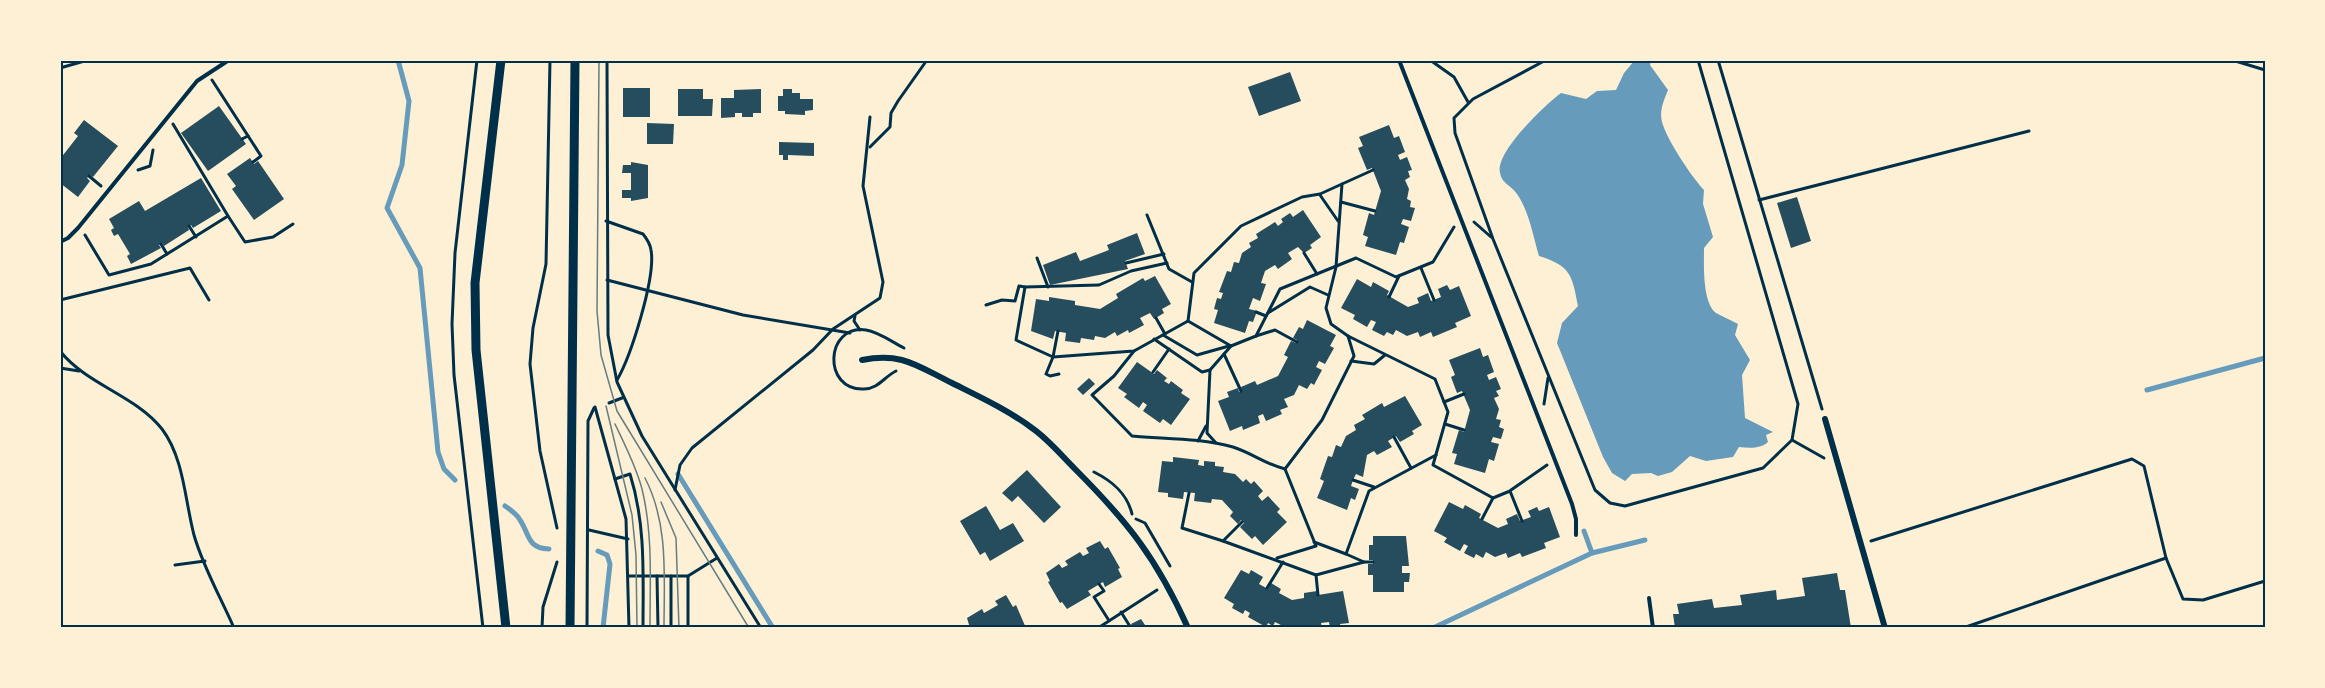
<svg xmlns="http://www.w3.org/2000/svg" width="2325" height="688" font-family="Karla,sans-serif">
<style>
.water{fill:#669bbc}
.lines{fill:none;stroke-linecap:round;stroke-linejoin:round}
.stream{stroke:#669bbc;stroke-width:5}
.building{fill:#264d5e}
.path{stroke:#003049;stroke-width:3}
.service{stroke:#003049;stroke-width:4}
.minor{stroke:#003049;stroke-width:6}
.tertiary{stroke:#003049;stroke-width:9}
.tram{stroke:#657d81;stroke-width:1.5}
.neatline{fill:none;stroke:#003049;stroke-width:2}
</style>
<rect width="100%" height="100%" fill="#fdf0d5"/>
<!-- water -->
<path class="water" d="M1635,60H1651L1650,65L1668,90C1664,100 1659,111 1662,122C1667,140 1691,176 1704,190L1703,204L1713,237L1704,248C1704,264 1702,302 1716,313C1723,317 1731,320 1738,324L1735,335L1750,360L1742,375L1745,418L1773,432L1766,435L1768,442C1761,449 1749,448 1739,447L1733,457L1706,461L1690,456L1672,472L1658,476L1651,473L1632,474L1625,481L1612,473L1603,457L1557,343L1562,323L1578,306C1572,275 1571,266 1539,256C1533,236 1529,211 1517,194C1511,185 1502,184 1500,173C1495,152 1545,105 1561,93L1586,99L1597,91L1616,90L1624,73Z"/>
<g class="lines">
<!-- stream -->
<g class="stream">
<polyline points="398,60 409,101 402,165 387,208 420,268 438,452 444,469 455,480"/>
<polyline points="2147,390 2265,358"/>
<polyline points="678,474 773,628"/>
<path d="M505,506C511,510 517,514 520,520C530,535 527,548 549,549"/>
<polyline points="1584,531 1592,553"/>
<polyline points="598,551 607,555 610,564 603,628"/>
<polyline points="1433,628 1592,553 1645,540"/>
</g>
</g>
<!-- building -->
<g class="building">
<polygon points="1290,72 1301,101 1259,116 1248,87"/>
<rect x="623" y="88" width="27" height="29"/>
<polygon points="678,89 703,89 703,99 713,99 712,116 678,116"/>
<polygon points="761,89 761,113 753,113 753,117 742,117 742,113 735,113 735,117 721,118 721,98 734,98 734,90"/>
<polygon points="783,89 792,89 792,93 800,93 800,99 813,99 813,110 805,111 805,115 785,114 785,111 778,111 778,96 783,96"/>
<polygon points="219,106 246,144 208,171 181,133"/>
<polygon points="84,120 118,146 93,177 90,175 87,178 90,181 78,197 60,183 60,159 78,136 74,133"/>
<polygon points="647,123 674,124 673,144 647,144"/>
<polygon points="1389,125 1394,138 1399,136 1405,152 1398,155 1400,160 1407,157 1412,170 1408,171 1410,177 1405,180 1409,189 1407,199 1411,201 1410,207 1415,208 1411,221 1403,219 1401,224 1409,227 1404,243 1400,242 1396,255 1365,246 1368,237 1363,235 1369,213 1374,215 1381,191 1372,168 1367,170 1358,148 1363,146 1359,137"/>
<polygon points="779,142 814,143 814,156 788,155 788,160 783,160 783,155 779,155"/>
<polygon points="250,158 254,164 258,161 284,199 254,220 232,189 236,186 227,174"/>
<polygon points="631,162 648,165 648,198 631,201 631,198 622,198 622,190 631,190 631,173 622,173 623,165 631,165"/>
<polygon points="201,178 221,211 193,228 191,225 188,227 189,230 164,246 162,243 159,245 161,248 131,264 127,256 130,254 118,234 114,236 111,230 114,228 109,219 139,201 145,211"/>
<polygon points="1797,197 1811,241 1791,248 1777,203"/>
<polygon points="1303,210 1321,237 1310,245 1312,248 1304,253 1298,247 1288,253 1292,259 1278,269 1275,265 1265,271 1261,283 1266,284 1260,301 1253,298 1249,309 1257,311 1253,322 1249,321 1245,333 1214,323 1218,310 1214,309 1217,298 1221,299 1223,293 1219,292 1227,271 1231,272 1234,262 1239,263 1242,253 1251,247 1249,243 1258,238 1256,234 1275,222 1278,226 1283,222 1281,219 1290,213 1293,217"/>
<polygon points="1137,233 1145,254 1125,261 1128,269 1050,285 1043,265 1076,252 1080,261 1109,250 1107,245"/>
<polygon points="1155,276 1171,304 1162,309 1164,313 1154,319 1150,313 1140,318 1144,325 1129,333 1128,330 1117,336 1115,332 1105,338 1095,336 1094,340 1081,338 1080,343 1065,341 1066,333 1055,331 1053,339 1031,331 1036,299 1049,301 1049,297 1075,301 1075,305 1100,309 1118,298 1116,294 1143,278 1145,281"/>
<polygon points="1357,279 1371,287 1373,282 1389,291 1387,295 1408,307 1419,303 1417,298 1428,293 1431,301 1441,297 1438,289 1447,285 1450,290 1459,286 1471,316 1455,323 1457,327 1433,337 1431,332 1420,337 1418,332 1407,336 1396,330 1393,335 1387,332 1384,336 1372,330 1376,322 1371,320 1367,327 1353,319 1355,315 1341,308"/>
<polygon points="1307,320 1336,335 1330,346 1334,348 1325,364 1319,361 1316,367 1322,370 1314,385 1311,383 1307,389 1299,385 1294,395 1284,399 1288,407 1280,410 1282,414 1266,421 1263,414 1258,416 1260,423 1243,430 1242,426 1230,431 1218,401 1229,397 1227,392 1238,388 1239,392 1242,391 1241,387 1255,381 1257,385 1278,376 1288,357 1284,355 1291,341 1296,343 1297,340 1293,338 1299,327 1303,329"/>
<polygon points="1480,348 1483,357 1488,355 1494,372 1487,375 1489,380 1496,377 1501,389 1496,391 1499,396 1494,398 1499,409 1496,419 1501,420 1499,427 1504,429 1501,439 1493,437 1491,442 1499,444 1494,461 1489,459 1485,473 1454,464 1457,454 1452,453 1459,430 1464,432 1470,410 1462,391 1457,393 1451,377 1455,375 1449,360"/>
<polygon points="1137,362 1154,374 1157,370 1167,378 1164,381 1169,384 1171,381 1183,390 1181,393 1190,399 1171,425 1163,419 1160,423 1143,411 1147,405 1143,402 1139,408 1124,397 1127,394 1118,388"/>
<polygon points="1089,378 1095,384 1083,395 1077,389"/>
<polygon points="1405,396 1422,425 1412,431 1414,434 1400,442 1396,436 1388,441 1392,447 1377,455 1374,451 1367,455 1363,477 1356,474 1353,480 1351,486 1359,489 1355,500 1351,498 1347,510 1317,498 1324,481 1320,479 1328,456 1332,457 1336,445 1341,447 1346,436 1356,430 1354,425 1365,419 1362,415 1382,403 1384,407"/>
<polygon points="1173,457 1199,460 1198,465 1204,466 1204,461 1215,462 1215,466 1224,467 1223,472 1235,474 1243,482 1246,479 1251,484 1254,481 1263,491 1258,496 1262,501 1268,496 1280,509 1277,512 1287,522 1263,545 1255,536 1252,539 1240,527 1244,523 1241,520 1238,524 1230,516 1233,512 1222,500 1212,499 1211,503 1194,501 1195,493 1184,492 1183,499 1168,497 1168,493 1158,492 1162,461 1173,462"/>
<polygon points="1027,470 1061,507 1044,523 1018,496 1012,502 1002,493"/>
<polygon points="1449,502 1463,509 1465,505 1481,514 1479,518 1498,528 1508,524 1506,519 1517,514 1520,521 1531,517 1528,511 1537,507 1539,511 1549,507 1560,537 1544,543 1546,548 1522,557 1520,553 1508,558 1506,553 1495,557 1486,552 1483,558 1476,554 1474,558 1464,553 1468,546 1464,544 1460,551 1444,542 1447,538 1434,531"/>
<polygon points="986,506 1000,530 1013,523 1024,541 990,561 985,552 980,555 960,521"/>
<polygon points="1373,536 1406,536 1409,566 1402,566 1402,573 1410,573 1409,582 1404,582 1404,592 1373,592 1373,575 1368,575 1368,564 1373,564 1373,560 1369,560 1369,545 1373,545"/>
<polygon points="1100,541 1105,549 1108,547 1120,568 1118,569 1122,577 1105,587 1103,582 1088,591 1091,595 1067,609 1062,602 1060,603 1048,582 1050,581 1046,573 1059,564 1062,568 1068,565 1065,561 1080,552 1083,556 1089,553 1086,548"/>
<polygon points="1241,570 1249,574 1251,570 1263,577 1259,584 1268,589 1271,583 1281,589 1279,593 1292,600 1304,598 1304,593 1317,591 1318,595 1343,591 1349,623 1340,624 1341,628 1330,628 1329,622 1321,623 1322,628 1287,628 1275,622 1273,626 1268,623 1266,627 1248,617 1250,613 1245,610 1243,614 1232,608 1234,604 1224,598"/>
<polygon points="1837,573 1840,590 1845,590 1851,628 1675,628 1673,614 1679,614 1677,604 1712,599 1714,608 1742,605 1740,595 1776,590 1777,600 1805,596 1802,578"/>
<polygon points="1006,595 1013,607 1016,605 1026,628 970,628 967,618 982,609 984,613 998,605 995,601"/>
<polygon points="1141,619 1147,628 1133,628 1131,624"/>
</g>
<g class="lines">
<!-- path -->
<g class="path">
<polyline points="477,60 455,253 452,324 454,375 483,628"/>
<polyline points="550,60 546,264 533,328 530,364 540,451 557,528"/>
<polyline points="607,60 608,335 617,382 642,436 761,628"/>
<polyline points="1430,60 1454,77 1468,102"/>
<polyline points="1546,60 1473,99 1454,118 1455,133 1493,239 1595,490 1610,503 1625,506 1763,468 1792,440 1798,404 1698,60"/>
<polyline points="1718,60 1822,409"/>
<polyline points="2232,60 2265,70"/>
<polyline points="60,68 88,60"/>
<polyline points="212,80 261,156 253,162"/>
<polyline points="242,139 248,136"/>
<polyline points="870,147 890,127 891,113 898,101 927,60"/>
<polyline points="138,170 150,166 153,150"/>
<polyline points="89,176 101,186"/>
<polyline points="1320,195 1338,221"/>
<polyline points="1759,200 2029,131"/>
<polyline points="1341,202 1375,211"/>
<polyline points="1147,215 1169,269 1192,282"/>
<polyline points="228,216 245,242 273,237 293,224"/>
<path d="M606,221L643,234C647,239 650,243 651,250C656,277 631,356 617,380"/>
<polyline points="1474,222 1491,237"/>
<polyline points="189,226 196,237"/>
<polyline points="85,235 109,275 151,264 228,216 173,124"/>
<polyline points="161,244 167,254"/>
<polyline points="1304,253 1317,274"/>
<polyline points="1037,258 1048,287"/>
<polyline points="1126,263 1164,254"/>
<polyline points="1421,268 1434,300"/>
<polyline points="607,280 743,315 850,333"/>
<polyline points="1389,297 1399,276"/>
<polyline points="60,300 190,268 209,300"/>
<polyline points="986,305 1002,300 1015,301 1019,286 1025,287"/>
<polyline points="1256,312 1266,316"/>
<polyline points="1268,313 1310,287 1328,295"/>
<polyline points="855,316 854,321 860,330"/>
<polyline points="1156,318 1165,334"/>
<polyline points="1188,321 1194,273 1241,226 1302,197 1320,194 1342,184"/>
<polyline points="1058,331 1053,357 1016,340 1025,287 1099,285 1131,271 1167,263"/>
<polyline points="1163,335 1197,355 1229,346"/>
<polyline points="1256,336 1275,330 1297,342"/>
<polyline points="1348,336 1331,324 1326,308 1336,267 1342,184 1373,170"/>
<polyline points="1154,339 1202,372 1210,370 1231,346"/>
<path d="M60,351C87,385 135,395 162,429C184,458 185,501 194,535C203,567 221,598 234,628"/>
<path d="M1134,351L1114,376L1092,395L1132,436C1165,439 1201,438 1233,447C1252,453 1265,464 1285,469L1322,420L1354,356L1348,336L1435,379L1448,412L1433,465L1493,498L1510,491L1522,521"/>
<polyline points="1224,354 1241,391"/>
<polyline points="1351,361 1374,364 1385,355"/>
<polyline points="60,368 79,371"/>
<polyline points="1210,370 1207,433 1216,443"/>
<path d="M896,371C884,377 878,389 864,389C822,391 825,324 866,330C879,332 892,342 904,348"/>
<polyline points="1153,372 1169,349"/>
<polyline points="1059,374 1050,376 1046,374 1053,357 1134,351 1188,321 1231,346 1256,336 1280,289 1356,258 1396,277 1433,262 1454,227"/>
<polyline points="1444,402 1464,394"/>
<polyline points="609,403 622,398"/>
<polyline points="1544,404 1548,378"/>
<polyline points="595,407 626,519 629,628"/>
<polyline points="1445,424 1464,430"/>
<polyline points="1394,437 1411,468"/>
<polyline points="1792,440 1824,458"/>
<polyline points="1198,441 1206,426"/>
<path d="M1094,472C1112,481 1127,493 1132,514"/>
<path d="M615,479L630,474C646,525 643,576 643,628"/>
<polyline points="1353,480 1374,487"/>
<polyline points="675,490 680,465 692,448 813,350 833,329 880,298 883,282 863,186 870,117"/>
<polyline points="1511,490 1547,465"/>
<polyline points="1189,493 1182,528 1223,541"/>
<polyline points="1136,519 1145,523 1170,566"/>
<polyline points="1482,519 1493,498"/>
<polyline points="1242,522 1223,541 1316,575 1318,595"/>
<polyline points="589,530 628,539"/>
<polyline points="1871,541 2132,459 2144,466 2166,558"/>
<polyline points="1314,542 1346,554"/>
<polyline points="1277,558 1316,546 1285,469"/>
<polyline points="1364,562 1346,554 1369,491 1436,455"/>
<polyline points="175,565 205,561"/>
<polyline points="1316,575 1364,562 1373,562"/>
<polyline points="628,576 688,576 717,558"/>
<polyline points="657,576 658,628"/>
<polyline points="671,576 671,628"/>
<polyline points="1099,584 1104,591 1094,597 1108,619"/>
<polyline points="1267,588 1283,562"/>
<polyline points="1121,612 1131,628"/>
<polyline points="542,628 543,607 557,562"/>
<polyline points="587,628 588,421 594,408"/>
<polyline points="688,628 688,576"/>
<polyline points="1062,628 1064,628"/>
<polyline points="1098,628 1157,590"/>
<polyline points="1963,628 2166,558 2183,599 2203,600 2265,581"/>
</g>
<!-- service -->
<g class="service">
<polyline points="1399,60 1572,504 1576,519 1576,535"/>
<polyline points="60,242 68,238 78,228 197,81 229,60"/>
<polyline points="1649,598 1653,628"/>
</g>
<!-- minor -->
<g class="minor">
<polyline points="750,60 863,60"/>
<path d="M862,360C902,352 917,366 952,383C978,396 1008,410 1032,428C1048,439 1061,455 1075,469C1128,522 1157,559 1188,628"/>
<polyline points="1825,419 1885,628"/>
</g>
<!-- tertiary -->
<g class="tertiary">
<polyline points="501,60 475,283 476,350 506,628"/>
<polyline points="570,628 575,60"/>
</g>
<!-- tram -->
<g class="tram">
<polyline points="599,60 597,311 601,355 617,411 749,628"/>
<polyline points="606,406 632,515 636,555 637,628"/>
<path d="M615,424C625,445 636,466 642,489C653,534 650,582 650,628"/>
<path d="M645,478C669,524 664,578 664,628"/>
<polyline points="661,502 676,538 679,628"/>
</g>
</g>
<!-- border -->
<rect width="2325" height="688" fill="none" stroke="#fdf0d5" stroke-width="123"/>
<rect x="62" y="62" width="2202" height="564" class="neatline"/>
</svg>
